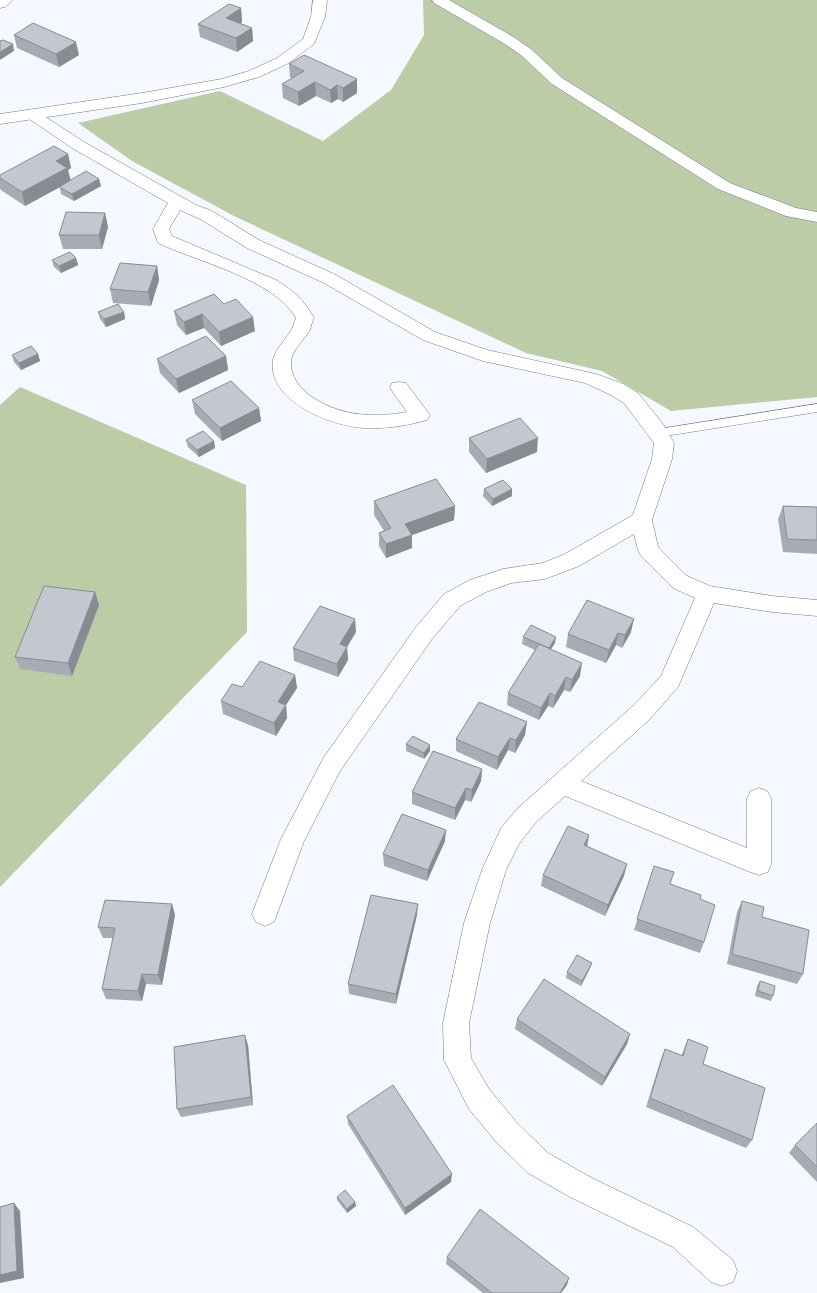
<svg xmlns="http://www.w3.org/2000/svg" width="817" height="1293" font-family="'Nunito Sans',sans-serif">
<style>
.green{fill:#bbcca6}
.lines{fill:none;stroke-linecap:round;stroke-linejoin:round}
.lane-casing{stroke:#747881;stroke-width:1}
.street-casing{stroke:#747881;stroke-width:1}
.secondary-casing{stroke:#747881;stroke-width:1}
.lane{fill:#fff;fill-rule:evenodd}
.street{fill:#fff;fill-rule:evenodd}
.secondary{fill:#fff;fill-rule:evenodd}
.wall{fill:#a7abb3}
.shaded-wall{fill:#888b92}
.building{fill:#c2c7d0;stroke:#888b92}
</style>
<rect width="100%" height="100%" fill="#f5f8fe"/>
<!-- green -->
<g class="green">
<polygon points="423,0 817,0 817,397 671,411 602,371 526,353 234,216 132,161 78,123 220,91 323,141 391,90 424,35"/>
<polygon points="20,387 246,485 247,632 0,887 0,405"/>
</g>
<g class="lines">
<defs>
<polygon id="lane" points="817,404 817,412 659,437 654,433 659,429"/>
<g id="street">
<polygon points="0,0 13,0 5,7 0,8"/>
<polygon points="432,0 449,0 515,38 532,50 562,78 730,183 796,208 817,212 817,222 786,216 718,189 552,84 522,56 505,44 434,3"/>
<path d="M33,110L38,112L84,142L196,205L212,211L259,240L336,275L435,332L487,350L596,374L623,384L638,393L663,424L674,443L672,459L652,520L658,547L687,576L710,586L772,596L817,600V616L772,612L714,603L678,687L649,720L581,781L747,848V798L751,791L759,788L767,791L771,798V864L768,872L759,875L750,872L565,796L536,822L519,844L506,870L490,923L469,1023L471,1058L489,1089L517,1123L548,1153L590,1177L693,1227L733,1260L737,1271L733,1282L722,1286L711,1282L673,1247L570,1197L528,1173L497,1143L469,1109L444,1060L443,1023L464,923L482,870L501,828L518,808L633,706L661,676L695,598L673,588L641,556L638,550L634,534L579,566L545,579L511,583L486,592L460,606L432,639L340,771L304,841L274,922L265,926L256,922L252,914L281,839L324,757L416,627L444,594L470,580L503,569L543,563L565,554L633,515L652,459L654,443L624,403L609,394L585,383L483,361L423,340L324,283L247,248L200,219L180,210L169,229L172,236L276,280C295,292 303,299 314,318C312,322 311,326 310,330C304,340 292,350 291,361C289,393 332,411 358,414C374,416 391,415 407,412L390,388L392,383L399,382L406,383L430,415L427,420C406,426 385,429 364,428C332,426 267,402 273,360C275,350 284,341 290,332C293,328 294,323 296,318C274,279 198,262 158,243L153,229L168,203L72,148L28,118L25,115L28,112Z"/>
</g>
<polygon id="secondary" points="313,0 327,0 325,17 314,44 287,64 259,77 224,87 142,103 0,124 0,114 142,93 222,79 249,71 277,58 303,39 311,17"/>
</defs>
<!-- lane casing -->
<use href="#lane" class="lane-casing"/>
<!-- street casing -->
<use href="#street" class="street-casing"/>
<!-- secondary casing -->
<use href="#secondary" class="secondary-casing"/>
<!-- lane -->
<use href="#lane" class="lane"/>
<!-- street -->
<use href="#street" class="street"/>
<!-- secondary -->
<use href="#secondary" class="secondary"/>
</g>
<!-- wall -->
<g class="wall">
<polygon points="241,8 242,22 240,23 252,28 253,41 237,52 200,37 198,24"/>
<polygon points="14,35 79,55 59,67 17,48"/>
<polygon points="289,64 357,93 343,102 338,99 331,103 316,96 299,106 283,98 282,84 292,79 290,77"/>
<polygon points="68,154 71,168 68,170 70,180 99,179 101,186 74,201 61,194 60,187 25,206 1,190 0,188 0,175"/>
<polygon points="105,213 108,227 102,249 63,249 59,235"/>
<polygon points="76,258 78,265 61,273 54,267 52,260"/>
<polygon points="157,266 159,280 151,306 113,303 110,289"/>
<polygon points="224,304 255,331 221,346 204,328 186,335 177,325 174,311"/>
<polygon points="98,312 124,312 125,319 106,327 100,319"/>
<polygon points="38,354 40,361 21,370 14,362 12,355"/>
<polygon points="226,356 228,370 179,393 160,373 157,359"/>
<polygon points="192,400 259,408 261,421 222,441 195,414"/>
<polygon points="469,438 537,452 486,473 469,452"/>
<polygon points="186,440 214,441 215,448 199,457 188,447"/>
<polygon points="484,489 512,496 492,506 483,496"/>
<polygon points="374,501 455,506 454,520 412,535 412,548 386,558 379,546 379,533 384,531 374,515"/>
<polygon points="783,506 817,507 817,554 783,552 778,519"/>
<polygon points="95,592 99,605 72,676 20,669 15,657"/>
<polygon points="356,632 347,647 348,660 338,677 294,661 293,648"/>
<polygon points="631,632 622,648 616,645 606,663 566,647 568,634"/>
<polygon points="523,637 555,643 551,649 580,676 570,692 564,690 553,708 548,706 539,720 507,705 508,693 535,650 522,644"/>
<polygon points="295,675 297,688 286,705 287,718 276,736 223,714 221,701 242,687"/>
<polygon points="525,735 515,753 508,750 497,770 456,751 456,739"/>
<polygon points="406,744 430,751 424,759 406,751"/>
<polygon points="482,769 481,781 471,802 465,800 455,820 412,804 412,792"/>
<polygon points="445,841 427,881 384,866 383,854"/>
<polygon points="654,866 670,884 700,899 704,942 700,953 634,930"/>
<polygon points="543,875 624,876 605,916 541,886"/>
<polygon points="742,901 762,917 803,974 797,984 727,964 737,912"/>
<polygon points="172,904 175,915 162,985 146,984 142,1001 106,999 102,989 113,938 103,938 98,927"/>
<polygon points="417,915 396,1004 349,994 348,984"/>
<polygon points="592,963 590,968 581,986 566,978 567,972"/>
<polygon points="760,981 773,996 771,1001 755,996 757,986"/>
<polygon points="517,1019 630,1034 627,1044 602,1086 515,1029"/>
<polygon points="688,1039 752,1140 746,1148 646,1107 661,1059 665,1049 681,1056 684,1049"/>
<polygon points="248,1045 253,1105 181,1117 177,1109"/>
<polygon points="347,1116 451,1182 405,1215 348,1124"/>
<polygon points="817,1123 817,1182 789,1153 795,1145"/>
<polygon points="337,1197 355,1202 356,1206 347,1213 337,1200"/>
<polygon points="447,1257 567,1285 561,1293 483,1293 446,1264"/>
</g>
<!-- shaded-wall -->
<g class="shaded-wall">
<polygon points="241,8 242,22 228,31 226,18"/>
<polygon points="252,28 253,41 237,52 236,38"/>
<polygon points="76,42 79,55 59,67 56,54"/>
<polygon points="13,44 14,51 0,60 0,52"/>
<polygon points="357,79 357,93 343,102 343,88"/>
<polygon points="315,82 316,96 299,106 298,92"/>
<polygon points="337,85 338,99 331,103 330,90"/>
<polygon points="68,154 71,168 68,170 71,181 25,206 22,192 56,161"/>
<polygon points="99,179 101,186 74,201 72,194"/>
<polygon points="105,213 108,227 102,249 99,235"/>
<polygon points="76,258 78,265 61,273 59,266"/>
<polygon points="157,266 159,280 151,306 148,292"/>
<polygon points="124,312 125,319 106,327 104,319"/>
<polygon points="202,314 204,328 186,335 184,322"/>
<polygon points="253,317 255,331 221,346 219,332"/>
<polygon points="38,354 40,361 21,370 19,363"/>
<polygon points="226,356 228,370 179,393 176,379"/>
<polygon points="259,408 261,421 222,441 220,428"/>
<polygon points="538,438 537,452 486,473 487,459"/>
<polygon points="214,441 215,448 199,457 197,450"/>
<polygon points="512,489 512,496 492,506 493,499"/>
<polygon points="455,506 454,520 412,535 412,548 386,558 386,544 405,524"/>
<polygon points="95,592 99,605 72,676 68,663"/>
<polygon points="355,619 356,632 341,657 340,644"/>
<polygon points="634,619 631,632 622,648 625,635"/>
<polygon points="618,633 616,645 606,663 609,650"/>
<polygon points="556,637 555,643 547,655 548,649"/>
<polygon points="347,647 348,660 338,677 337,664"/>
<polygon points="582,663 580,676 570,692 572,680"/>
<polygon points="295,675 297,688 280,714 278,702"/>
<polygon points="566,677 564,690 553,708 555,696"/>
<polygon points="550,693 548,706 539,720 541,708"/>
<polygon points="286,705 287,718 276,736 274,723"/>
<polygon points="527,722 525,735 515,753 516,740"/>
<polygon points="510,738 508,750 497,770 498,757"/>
<polygon points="430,745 430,751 424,759 424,753"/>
<polygon points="482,769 481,781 471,802 472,790"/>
<polygon points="466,788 465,800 455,820 455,808"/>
<polygon points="446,830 445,841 427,881 428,870"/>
<polygon points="589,835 587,847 584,845"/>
<polygon points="627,864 624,876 605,916 608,905"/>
<polygon points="172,904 175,915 162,985 158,975"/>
<polygon points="418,904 417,915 396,1004 396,994"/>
<polygon points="592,963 590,968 581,986 582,981"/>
<polygon points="142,974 146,984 142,1001 138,991"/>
<polygon points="630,1034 627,1044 602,1086 605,1077"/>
<polygon points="245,1035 248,1045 253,1105 251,1097"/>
<polygon points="452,1174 451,1182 405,1215 405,1208"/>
<polygon points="355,1202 356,1206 347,1213 347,1209"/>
<polygon points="14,1203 20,1211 24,1278 0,1283 0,1275"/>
<polygon points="569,1278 567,1285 561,1293 560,1293"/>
</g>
<!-- building -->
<g class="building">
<polygon points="229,4 241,8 226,18 252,28 236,38 198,24"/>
<polygon points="33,23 76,42 56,54 14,35"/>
<polygon points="3,40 13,44 0,52 0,41"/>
<polygon points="304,55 357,79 343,88 337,85 330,90 315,82 298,92 282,84 304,71 289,64"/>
<polygon points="54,146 68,154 56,161 67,168 22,192 0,178 0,175"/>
<polygon points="86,171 99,179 72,194 59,187"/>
<polygon points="66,212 105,213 99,235 59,235"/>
<polygon points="70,252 76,258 59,266 52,260"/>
<polygon points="120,263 157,266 148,292 110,289"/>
<polygon points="214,294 224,304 236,299 253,317 219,332 202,314 184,322 174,311"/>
<polygon points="118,304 124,312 104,319 98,312"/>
<polygon points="206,336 226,356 176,379 157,359"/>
<polygon points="31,346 38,354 19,363 12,355"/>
<polygon points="231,381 259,408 220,428 192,400"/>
<polygon points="520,418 538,438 487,459 469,438"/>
<polygon points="203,431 214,441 197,450 186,440"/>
<polygon points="436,479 455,506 405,524 412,535 386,544 379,533 391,528 374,501"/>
<polygon points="503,480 512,489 493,499 484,489"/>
<polygon points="783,506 817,507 817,540 787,539"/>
<polygon points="44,586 95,592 68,663 15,657"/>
<polygon points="587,600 634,619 625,635 618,633 609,650 568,634"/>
<polygon points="320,606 355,619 340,644 347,647 337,664 293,648"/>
<polygon points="531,625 556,637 549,648 523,637"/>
<polygon points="539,644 582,663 572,680 566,677 555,696 550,693 541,708 508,693"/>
<polygon points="260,661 295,675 278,702 286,705 274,723 221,701 232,684 242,687"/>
<polygon points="479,702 527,722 516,740 510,738 498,757 456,739"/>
<polygon points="413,736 430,745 424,753 406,744"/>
<polygon points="433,751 482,769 472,790 466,788 455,808 412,792"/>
<polygon points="402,814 446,830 428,870 383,854"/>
<polygon points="568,826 589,835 584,845 627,864 608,905 543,875"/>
<polygon points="654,866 674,872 670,884 701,895 700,899 715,905 704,942 637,919"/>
<polygon points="371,895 418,904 396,994 348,984"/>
<polygon points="105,900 172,904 158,975 142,974 138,991 102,989 115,928 98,927"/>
<polygon points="742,901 764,907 762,917 809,930 803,974 732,954"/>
<polygon points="577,955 592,963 582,981 567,972"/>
<polygon points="544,979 630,1034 605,1077 517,1019"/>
<polygon points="760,981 775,986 773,996 758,991"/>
<polygon points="245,1035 251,1097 177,1109 174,1047"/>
<polygon points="688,1039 708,1047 703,1064 765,1088 752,1140 650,1098 665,1049 683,1056"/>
<polygon points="393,1085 452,1174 405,1208 347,1116"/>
<polygon points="817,1123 817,1167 795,1145"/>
<polygon points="345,1190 355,1202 347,1209 337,1197"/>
<polygon points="14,1203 17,1271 0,1275 0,1207"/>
<polygon points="480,1209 569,1278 560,1293 492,1293 447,1257"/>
</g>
</svg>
